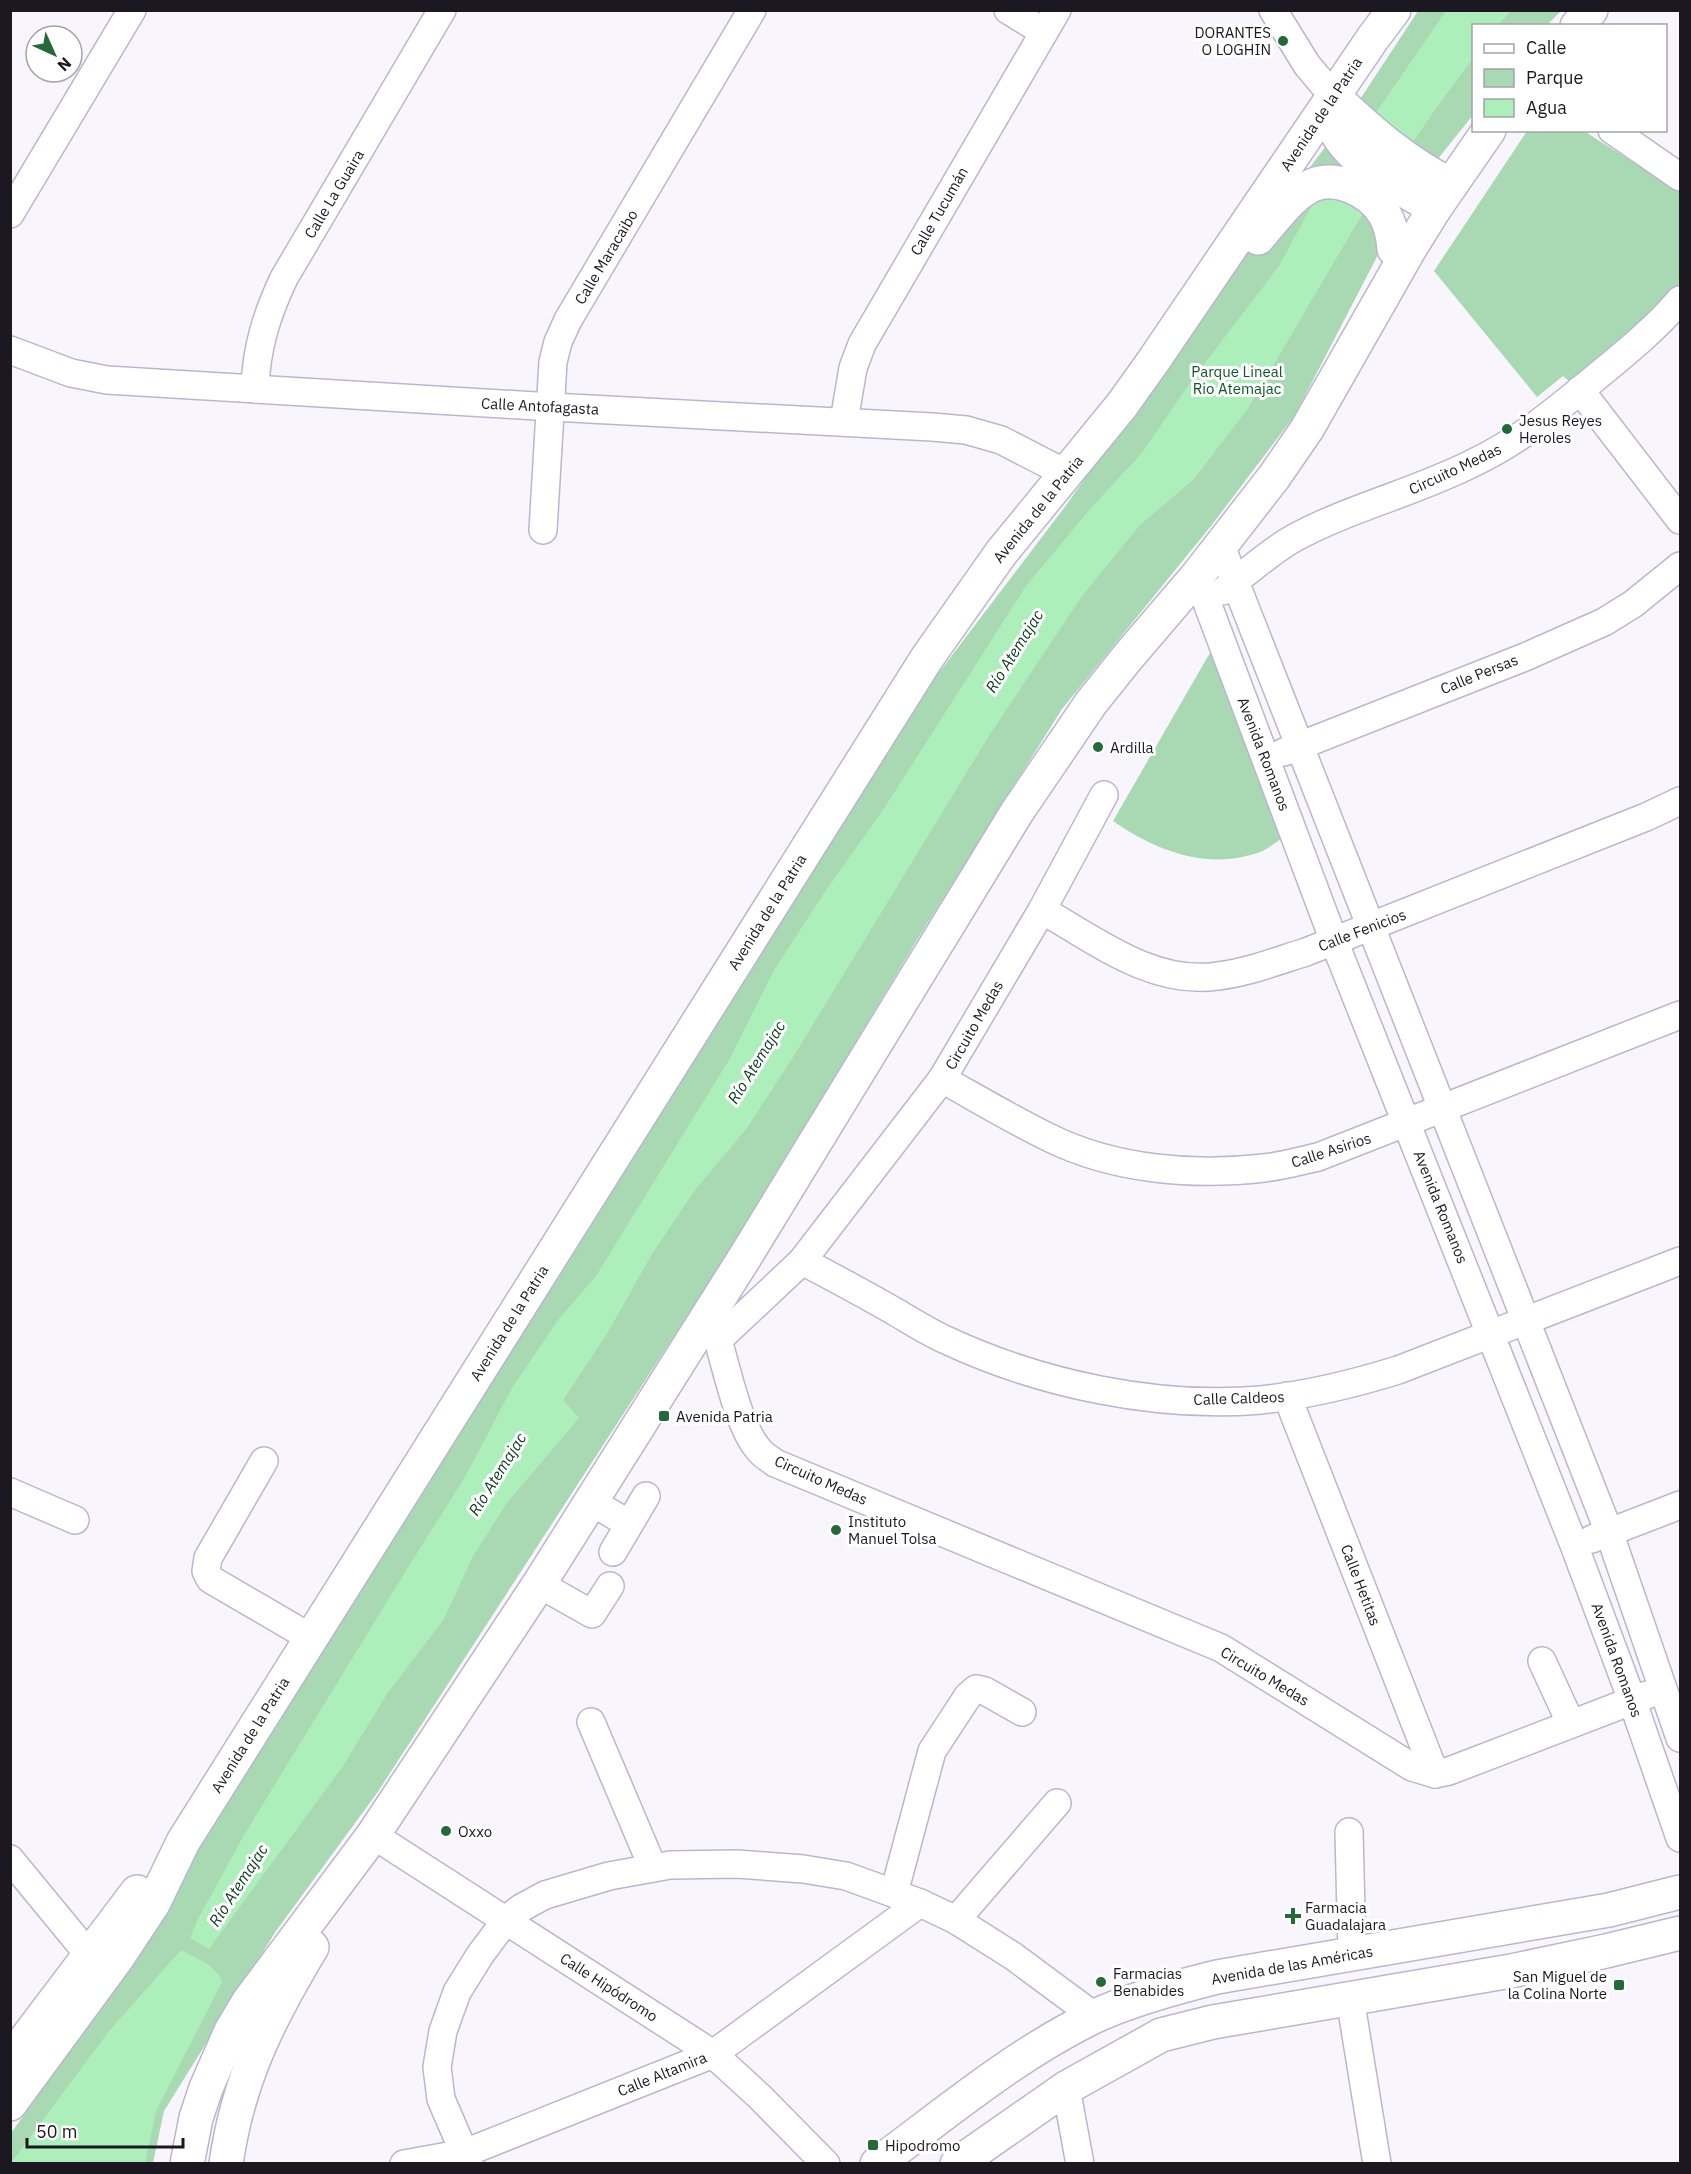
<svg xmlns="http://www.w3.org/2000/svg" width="1691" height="2174" font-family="'IBM Plex Sans',sans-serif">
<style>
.green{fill:#a8d9b2}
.water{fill:#adefba}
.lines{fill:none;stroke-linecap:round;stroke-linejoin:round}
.minor-casing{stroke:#bdb5d0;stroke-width:30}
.major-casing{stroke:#bdb5d0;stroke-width:36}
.minor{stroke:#fff;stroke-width:27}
.major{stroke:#fff;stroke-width:33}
.poi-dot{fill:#226b39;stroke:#fff;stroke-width:2}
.labels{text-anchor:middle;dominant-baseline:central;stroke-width:6;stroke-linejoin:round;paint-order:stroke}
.poi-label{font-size:15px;fill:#1b1822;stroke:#fff;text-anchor:start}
.street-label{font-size:15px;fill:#1b1822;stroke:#fff}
.park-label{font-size:15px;fill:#0e5729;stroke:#fff}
.water-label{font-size:16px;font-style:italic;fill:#0a3b1b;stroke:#fff}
</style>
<rect width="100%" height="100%" fill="#f8f6fc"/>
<!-- green -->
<g class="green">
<polygon points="1418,11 1561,11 1547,25 1474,26 1473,115 1409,195 1295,415 1211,526 1062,709 917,940 741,1233 377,1793 276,1931 164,2111 153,2163 11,2164 11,2133 75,2044 536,1305 931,683 1067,504 1223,282 1351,113"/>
<polygon points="1527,131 1584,131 1680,192 1680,290 1575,386 1563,376 1537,397 1434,271"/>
<path d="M1211,651L1284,837C1276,842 1268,849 1260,852C1208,871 1156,851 1113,821Z"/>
</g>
<!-- water -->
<g class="water">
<polygon points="1446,11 1511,11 1498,25 1474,26 1473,58 1437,107 1357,223 1247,410 1193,480 1139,526 1082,596 987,739 795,1054 747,1128 695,1190 652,1254 608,1332 563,1400 579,1418 507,1503 473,1556 444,1619 387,1694 343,1766 209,1949 190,1938 197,1921 244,1835 407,1569 465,1477 512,1388 558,1320 596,1276 729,1060 773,972 824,893 885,807 1026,586 1091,508 1142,453 1189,384 1279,266 1311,207"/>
<path d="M181,1950C195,1958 217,1965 222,1982L156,2111L145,2163H11L109,2031Z"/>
</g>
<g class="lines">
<defs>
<g id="minor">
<polyline points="1008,10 1044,32"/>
<polyline points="1273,10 1307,65 1333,96"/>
<polyline points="1612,130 1680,177"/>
<polyline points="10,214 132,10"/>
<polyline points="10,350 71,373 107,380 552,407 932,427 966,430 1001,440 1065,473"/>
<path d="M255,389C256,348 267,314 284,278L442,10"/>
<polyline points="1580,390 1680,520"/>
<polyline points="844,421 853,368 862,344 1057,10"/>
<polyline points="543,530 553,362 558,342 568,320 752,10"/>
<polyline points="1221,546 1609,1532 1680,1738"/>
<polyline points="1197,576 1334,941 1574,1545 1632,1700 1680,1838"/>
<path d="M1223,591C1247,573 1270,551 1296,537C1352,507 1416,492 1473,463C1520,441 1560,407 1600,374C1628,351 1656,328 1680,300"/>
<polyline points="1284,752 1525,657 1604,622 1633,604 1680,566"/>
<path d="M1042,910C1095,940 1153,986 1218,976C1249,972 1277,961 1306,952L1646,817L1680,801"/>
<path d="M942,1079C978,1099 1013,1120 1050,1138C1115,1170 1194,1176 1264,1168C1282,1166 1300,1161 1318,1157L1680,1015"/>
<path d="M802,1261C833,1277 864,1294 894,1311C911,1321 928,1332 946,1340C1040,1384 1157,1409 1261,1400C1308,1395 1353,1384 1398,1370L1680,1261"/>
<path d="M718,1340C727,1370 739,1429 760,1451C764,1456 770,1459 775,1463L1221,1648L1412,1767L1435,1774L1449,1771L1647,1695"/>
<polyline points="718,1340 802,1261 942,1079 1042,910 1104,795"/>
<polyline points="1287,1396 1435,1774"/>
<polyline points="264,1461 208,1558 206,1571 210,1579 311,1638"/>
<polyline points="10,1492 75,1520"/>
<polyline points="590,1501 629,1524"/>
<polyline points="1592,1539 1680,1505"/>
<polyline points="613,1552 646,1496"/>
<polyline points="539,1584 592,1614 610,1586"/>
<polyline points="1542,1661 1571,1724"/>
<polyline points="591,1722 653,1868"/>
<polyline points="1349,1832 1352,1954"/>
<polyline points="373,1835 713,2054 760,2097 826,2164"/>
<polyline points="10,1859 89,1955"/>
<polyline points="894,1893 932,1751 968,1696 976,1689 985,1691 1022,1712"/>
<polyline points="956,1920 1057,1803"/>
<polyline points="1350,1998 1377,2164"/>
<polyline points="1066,2088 1080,2164"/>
<polyline points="404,2164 465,2153 713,2054 920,1903"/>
<polyline points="469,2164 441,2099 437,2067 443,2031 457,1992 480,1955 506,1920 521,1908 545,1895 609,1876 670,1865 737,1864 803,1869 846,1876 920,1903 956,1920 1013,1956 1094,2016"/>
</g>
<g id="major">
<polyline points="1577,26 1591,10"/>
<path d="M1333,96C1333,105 1332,116 1334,125C1341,157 1408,193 1435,208"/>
<path d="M1333,96C1369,130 1406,163 1451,185"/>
<path d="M1258,238C1273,221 1288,199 1307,188C1333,172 1369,190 1384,213C1391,225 1393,236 1394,249"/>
<polyline points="10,2060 137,1892"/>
<polyline points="10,2104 118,1957 153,1904 183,1842 927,658 1001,553 1122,405 1152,363 1373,38 1394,10"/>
<polyline points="187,2164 196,2118 206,2088 231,2031 249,2001 373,1835 539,1584 745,1257 1017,812 1091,703 1127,658 1197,576 1274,477 1307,429 1409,250 1435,208 1489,130"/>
<path d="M226,2164C238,2079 269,2019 312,1947"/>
<path d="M877,2164C946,2113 1014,2056 1091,2018C1128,2000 1177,1987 1217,1977L1609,1910L1680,1892"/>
<polyline points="957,2164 1066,2088 1161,2035 1213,2022 1511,1971 1606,1951 1680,1933"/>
</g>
</defs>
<!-- minor casing -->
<use href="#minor" class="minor-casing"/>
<!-- major casing -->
<use href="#major" class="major-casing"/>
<!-- minor -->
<use href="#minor" class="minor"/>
<!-- major -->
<use href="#major" class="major"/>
</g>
<!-- markers -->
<g class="poi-dot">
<circle cx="1283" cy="41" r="6"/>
<circle cx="1507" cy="429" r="6"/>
<circle cx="1098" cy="747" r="6"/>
<rect x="658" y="1410" width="12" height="12" rx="3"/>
<circle cx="836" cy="1530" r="6"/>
<circle cx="446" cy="1831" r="6"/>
<path d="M1290 1907h6v6h6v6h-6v6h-6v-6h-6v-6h6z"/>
<circle cx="1101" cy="1982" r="6"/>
<rect x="1613" y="1979" width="12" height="12" rx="3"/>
<rect x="867" y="2139" width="12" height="12" rx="3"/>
</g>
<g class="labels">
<!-- poi labels -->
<g class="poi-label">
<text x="1271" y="32" text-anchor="end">DORANTES<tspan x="1271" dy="17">O LOGHIN</tspan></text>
<text x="1519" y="420">Jesus Reyes<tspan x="1519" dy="17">Heroles</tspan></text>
<text x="1110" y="747">Ardilla</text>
<text x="676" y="1416">Avenida Patria</text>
<text x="848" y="1521">Instituto<tspan x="848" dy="17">Manuel Tolsa</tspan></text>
<text x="458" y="1831">Oxxo</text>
<text x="1305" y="1907">Farmacia<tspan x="1305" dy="17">Guadalajara</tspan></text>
<text x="1113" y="1973">Farmacias<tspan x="1113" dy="17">Benabides</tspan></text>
<text x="1607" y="1976" text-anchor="end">San Miguel de<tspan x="1607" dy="17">la Colina Norte</tspan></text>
<text x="885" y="2145">Hipodromo</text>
</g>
<!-- street labels -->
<g class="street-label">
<text transform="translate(1321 114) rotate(-56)">Avenida de la Patria</text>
<text transform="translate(334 194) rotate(-59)">Calle La Guaira</text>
<text transform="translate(939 211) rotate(-60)">Calle Tucumán</text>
<text transform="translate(606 257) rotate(-59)">Calle Maracaibo</text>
<text transform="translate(540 406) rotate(3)">Calle Antofagasta</text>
<text transform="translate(1455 469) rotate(-25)">Circuito Medas</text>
<text transform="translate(1038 509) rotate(-51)">Avenida de la Patria</text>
<text transform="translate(1479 674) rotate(-22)">Calle Persas</text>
<text transform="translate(1264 754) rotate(69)">Avenida Romanos</text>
<text transform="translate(767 912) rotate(-58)">Avenida de la Patria</text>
<text transform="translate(1362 930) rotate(-21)">Calle Fenicios</text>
<text transform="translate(974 1025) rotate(-60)">Circuito Medas</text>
<text transform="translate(1331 1150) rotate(-18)">Calle Asirios</text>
<text transform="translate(1441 1207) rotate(68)">Avenida Romanos</text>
<text transform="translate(509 1323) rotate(-58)">Avenida de la Patria</text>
<text transform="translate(1239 1398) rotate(-2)">Calle Caldeos</text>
<text transform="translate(821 1480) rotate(24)">Circuito Medas</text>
<text transform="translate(1361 1585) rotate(69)">Calle Hetitas</text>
<text transform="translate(1617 1660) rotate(70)">Avenida Romanos</text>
<text transform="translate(1265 1676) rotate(31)">Circuito Medas</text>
<text transform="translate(250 1735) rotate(-58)">Avenida de la Patria</text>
<text transform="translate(1292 1965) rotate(-10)">Avenida de las Américas</text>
<text transform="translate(609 1987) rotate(33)">Calle Hipódromo</text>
<text transform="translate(662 2074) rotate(-22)">Calle Altamira</text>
</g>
<!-- park labels -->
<g class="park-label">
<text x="1237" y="371">Parque Lineal<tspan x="1237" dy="17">Rio Atemajac</tspan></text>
</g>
<!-- water labels -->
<g class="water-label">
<text transform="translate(1014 651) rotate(-58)">Río Atemajac</text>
<text transform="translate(756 1062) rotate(-58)">Río Atemajac</text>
<text transform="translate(497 1474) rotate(-58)">Río Atemajac</text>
<text transform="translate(238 1885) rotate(-57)">Río Atemajac</text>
</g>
</g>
<!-- border -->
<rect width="1691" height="2174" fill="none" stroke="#1b1822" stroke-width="24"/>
<!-- legend -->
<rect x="1472" y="24" width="195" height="108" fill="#ffffff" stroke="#a4a3a7" stroke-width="1.5"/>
<rect x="1484" y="44" width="30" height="9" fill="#ffffff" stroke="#a4a3a7" stroke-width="1.5"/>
<text x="1526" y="54" font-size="18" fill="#1b1822">Calle</text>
<rect x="1484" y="69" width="30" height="18" fill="#a8d9b2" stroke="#a4a3a7" stroke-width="1.5"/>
<text x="1526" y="84" font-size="18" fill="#1b1822">Parque</text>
<rect x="1484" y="99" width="30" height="18" fill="#adefba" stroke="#a4a3a7" stroke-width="1.5"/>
<text x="1526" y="114" font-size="18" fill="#1b1822">Agua</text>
<!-- north arrow -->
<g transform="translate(54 54) rotate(135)"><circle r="28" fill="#ffffff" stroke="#a4a3a7" stroke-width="1.5"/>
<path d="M0-4.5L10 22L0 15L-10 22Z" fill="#226b39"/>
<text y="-9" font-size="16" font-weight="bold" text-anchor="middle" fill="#1b1822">N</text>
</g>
<!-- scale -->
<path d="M27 2138v9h156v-9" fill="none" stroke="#1b1822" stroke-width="3"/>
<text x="36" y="2138" font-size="18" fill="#1b1822" stroke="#ffffff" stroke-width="4.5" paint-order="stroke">50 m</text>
</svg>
